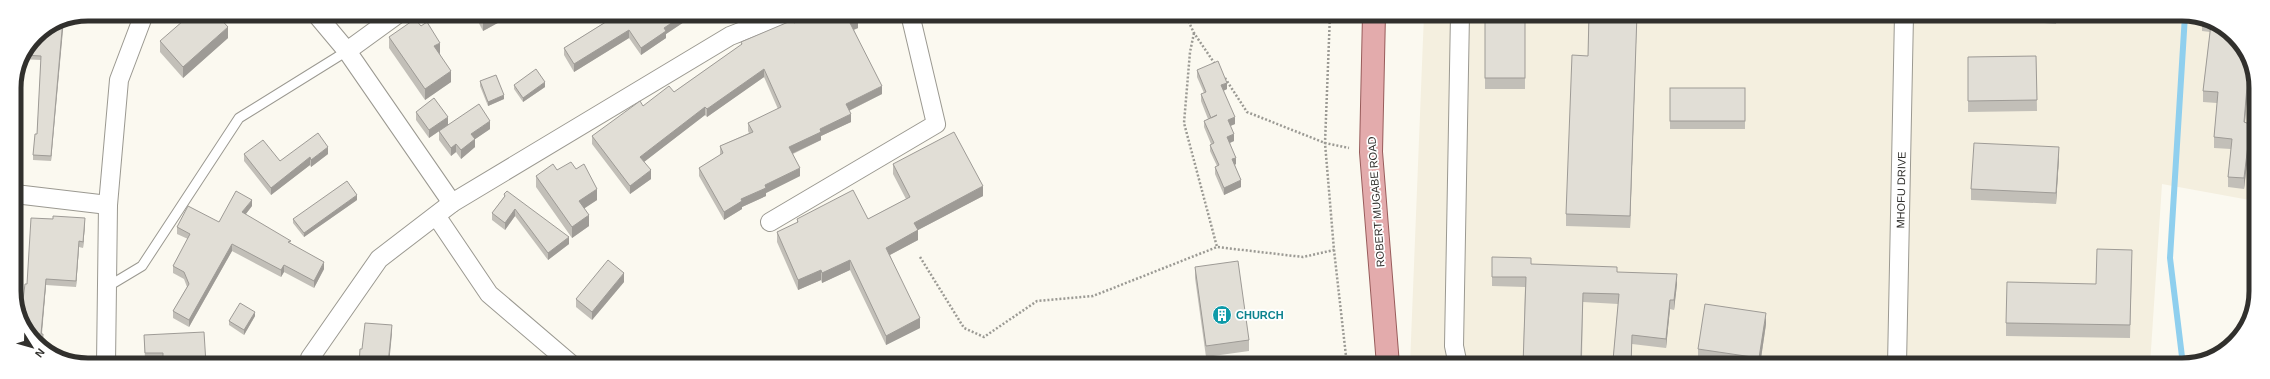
<svg xmlns="http://www.w3.org/2000/svg" width="2270" height="379" font-family="Arial,sans-serif">
<style>
.built{fill:#f4efdf}
.lines{fill:none;stroke-linecap:round;stroke-linejoin:round}
.stream{stroke:#8fcfee;stroke-width:6}
.lane-casing{stroke:#9b9991;stroke-width:11}
.street-casing{stroke:#9b9991;stroke-width:20}
.primary-casing{stroke:#985c5b;stroke-width:24}
.path{stroke:#9b9a94;stroke-width:2.5;stroke-dasharray:2 2;stroke-linecap:butt}
.lane{stroke:#fff;stroke-width:9}
.street{stroke:#fff;stroke-width:18}
.primary{stroke:#e3abac;stroke-width:22}
.wall{fill:#c2bfb8;fill-rule:evenodd}
.shaded-wall{fill:#9e9b96}
.building{fill:#e1ded6;stroke:#9e9b96;fill-rule:evenodd}
.labels{text-anchor:middle;dominant-baseline:central;stroke-width:3.5;stroke-linejoin:round;paint-order:stroke}
.street-label{font-size:11px;fill:#31302d;stroke:#fff}
.culture-label{font-size:11px;font-weight:bold;fill:#0d838f;stroke:#fff;text-anchor:start}
.rim{fill:none;stroke:#31302d;stroke-width:5}
</style>
<rect width="100%" height="100%" fill="#fbf9f0"/>
<!-- built -->
<g class="built">
<polygon points="1424,14 2192,15 2234,36 2255,74 2255,201 2162,184 2150,365 1410,365"/>
<polygon points="2255,222 2255,301 2245,320"/>
</g>
<g class="lines">
<!-- stream -->
<polyline class="stream" points="2183,365 2170,258 2185,15"/>
<defs>
<polyline id="lane" points="107,287 142,266 239,118 347,51"/>
<g id="street">
<polyline points="316,14 347,51 452,203"/>
<polyline points="347,51 398,14"/>
<polyline points="15,194 108,205"/>
<polyline points="437,217 489,294 571,364"/>
<polyline points="770,222 936,124 910,14"/>
<polyline points="106,364 108,205 119,80 144,14"/>
<polyline points="309,364 310,358 379,259 452,203 730,36 786,14"/>
<polyline points="1458,365 1454,346 1460,14"/>
<polyline points="1897,365 1904,15"/>
</g>
<polyline id="primary" points="1374,14 1371,152 1388,365"/>
</defs>
<!-- lane casing -->
<use href="#lane" class="lane-casing"/>
<!-- street casing -->
<use href="#street" class="street-casing"/>
<!-- primary casing -->
<use href="#primary" class="primary-casing"/>
<!-- path -->
<g class="path">
<polyline points="1185,14 1194,33 1215,64"/>
<polyline points="1330,14 1325,143 1334,250 1347,365"/>
<polyline points="1194,33 1190,52 1184,123 1217,247"/>
<polyline points="1225,78 1247,112 1325,143 1349,148"/>
<polyline points="920,257 964,328 984,337 1037,301 1093,296 1217,247 1303,257 1334,250"/>
</g>
<!-- lane -->
<use href="#lane" class="lane"/>
<!-- street -->
<use href="#street" class="street"/>
<!-- primary -->
<use href="#primary" class="primary"/>
</g>
<!-- wall -->
<g class="wall">
<polygon points="474,14 505,14 505,19 483,31"/>
<polygon points="614,14 696,14 666,34 666,38 641,55 629,38 574,72 564,55 564,48 615,16"/>
<rect x="1485" y="14" width="40" height="75"/>
<polygon points="1537,14 1637,14 1630,228 1566,226 1566,214 1588,56 1589,20 1537,18"/>
<polygon points="2019,15 2057,15 2056,24 2019,21"/>
<polygon points="60,20 51,161 33,160 33,155 37,134 41,60 20,59 36,36"/>
<polygon points="2202,20 2234,36 2254,73 2249,72 2245,123 2255,126 2255,156 2248,155 2244,189 2228,187 2228,177 2231,149 2214,148 2214,137 2217,103 2203,102 2203,91 2210,32 2202,31"/>
<polygon points="794,23 858,28 854,30 882,94 849,111 851,122 821,136 821,140 793,154 800,176 766,193 766,196 742,207 742,209 724,220 699,176 699,168 720,155 720,146 749,133 748,131 748,123 778,109 764,77 707,117 705,115 644,162 651,179 630,194 592,144 592,136 643,106 674,92 741,45 741,42"/>
<polygon points="389,37 440,54 451,82 425,100 389,48"/>
<polygon points="228,38 183,78 160,52 160,41"/>
<polygon points="2036,56 2037,111 1968,112 1968,57"/>
<polygon points="1197,70 1227,89 1223,91 1235,124 1230,126 1234,141 1230,143 1236,164 1235,165 1241,187 1224,195 1215,174 1215,167 1217,166 1210,151 1210,145 1211,144 1204,127 1204,121 1208,119 1201,101 1201,94 1204,93 1197,77"/>
<polygon points="480,81 504,99 488,106 480,86"/>
<polygon points="514,85 545,87 523,102 514,89"/>
<rect x="1670" y="88" width="75" height="41"/>
<polygon points="416,112 448,125 429,138 416,120"/>
<polygon points="490,129 475,139 475,147 461,159 456,152 451,156 439,140 439,131"/>
<polygon points="244,154 280,161 328,154 311,167 310,165 271,195 244,161"/>
<polygon points="2059,158 2056,204 1971,200 1971,189"/>
<polygon points="893,164 983,196 918,230 918,240 890,255 920,328 886,345 850,270 822,283 821,280 798,290 777,242 777,232 797,223 797,219 868,219 906,199 893,174"/>
<polygon points="576,169 597,200 584,208 589,226 572,238 536,187 536,176 557,170"/>
<polygon points="504,194 569,244 548,260 515,216 505,230 492,220 492,213 504,197"/>
<polygon points="357,200 304,237 293,223 293,219"/>
<polygon points="252,206 245,215 291,244 324,269 314,288 284,272 281,277 232,251 189,327 173,318 173,311 187,287 184,279 173,273 173,266 188,239 177,234 177,227 219,222"/>
<polygon points="85,224 83,248 79,247 76,287 46,285 42,334 43,340 26,317 25,314 22,314 22,308"/>
<path d="M1492,257L1531,264L1617,272L1677,284L1674,310L1670,309L1666,348L1632,344L1631,365H1523L1525,287L1492,286ZM1583,302L1618,304L1613,360L1582,359Z"/>
<polygon points="2132,263 2130,338 2006,336 2006,323 2096,284"/>
<polygon points="1195,267 1249,340 1249,351 1206,357 1195,278"/>
<polygon points="624,282 592,320 576,307 576,299"/>
<polygon points="255,316 244,335 229,325 229,321"/>
<polygon points="1766,324 1760,365 1729,365 1698,360 1698,349"/>
<polygon points="144,335 206,364 163,361 145,361"/>
</g>
<!-- shaded-wall -->
<g class="shaded-wall">
<polygon points="500,14 505,14 505,19 483,31 483,23"/>
<polygon points="685,14 696,14 666,34 666,38 641,55 641,48 664,28"/>
<polygon points="1637,14 1630,228 1630,216"/>
<polygon points="63,19 64,19 51,161 51,156"/>
<polygon points="858,20 858,28 850,31 850,23"/>
<polygon points="228,27 228,38 183,78 183,67"/>
<polygon points="629,30 629,38 574,72 574,64"/>
<polygon points="440,43 440,54 434,57 434,46"/>
<polygon points="2249,63 2249,72 2244,133 2244,122"/>
<polygon points="764,69 764,77 707,117 707,109"/>
<polygon points="451,71 451,82 425,100 425,89"/>
<polygon points="545,82 545,87 523,102 523,98"/>
<polygon points="1227,83 1227,89 1221,92 1221,85"/>
<polygon points="882,86 882,94 846,112 846,104"/>
<polygon points="504,95 504,99 488,106 488,102"/>
<polygon points="705,107 705,115 640,165 640,157"/>
<polygon points="851,114 851,122 821,136 821,140 789,155 789,147 820,129"/>
<polygon points="448,117 448,125 429,138 429,130"/>
<polygon points="1235,117 1235,124 1228,127 1228,120"/>
<polygon points="490,121 490,129 471,142 471,134"/>
<polygon points="1234,134 1234,141 1227,144 1227,137"/>
<polygon points="475,139 475,147 461,159 461,150"/>
<polygon points="456,144 456,152 451,156 451,148"/>
<polygon points="2248,145 2248,155 2244,189 2244,178"/>
<polygon points="328,147 328,154 311,167 311,160"/>
<polygon points="2059,147 2059,158 2056,204 2056,193"/>
<polygon points="310,157 310,165 271,195 271,188"/>
<polygon points="1236,158 1236,164 1232,166 1232,159"/>
<polygon points="800,168 800,176 766,193 766,196 742,207 742,209 724,220 724,212 741,199 765,185"/>
<polygon points="651,170 651,179 630,194 630,186"/>
<polygon points="1241,180 1241,187 1224,195 1224,188"/>
<polygon points="983,186 983,196 918,230 918,240 886,257 886,248 914,223"/>
<polygon points="597,189 597,200 579,212 579,201"/>
<polygon points="357,195 357,200 304,237 304,233"/>
<polygon points="252,200 252,206 242,219 242,212"/>
<polygon points="515,209 515,216 505,230 505,223"/>
<polygon points="589,215 589,226 572,238 572,227"/>
<polygon points="85,218 85,224 83,248 83,242"/>
<polygon points="569,237 569,244 548,260 548,253"/>
<polygon points="79,241 79,247 76,287 76,281"/>
<polygon points="232,244 232,251 189,327 189,320"/>
<polygon points="850,260 850,270 822,283 822,273"/>
<polygon points="324,262 324,269 314,288 314,281"/>
<polygon points="284,265 284,272 281,277 281,270"/>
<polygon points="821,270 821,280 798,290 798,280"/>
<polygon points="624,273 624,282 592,320 592,312"/>
<polygon points="1677,274 1677,284 1674,310 1674,300"/>
<polygon points="46,279 46,285 41,340 41,334"/>
<polygon points="1670,300 1670,309 1666,348 1666,339"/>
<polygon points="255,312 255,316 244,335 244,330"/>
<polygon points="1766,313 1766,324 1760,365 1759,365 1759,358"/>
<polygon points="920,318 920,328 886,345 886,336"/>
<polygon points="392,325 392,333 389,364 388,364"/>
</g>
<!-- building -->
<g class="building">
<polygon points="191,14 216,14 228,27 183,67 160,41"/>
<polygon points="479,14 500,14 483,23"/>
<polygon points="617,14 685,14 664,28 666,31 641,48 629,30 574,64 564,48 617,15"/>
<polygon points="814,14 855,14 858,20 850,23 882,86 846,104 851,114 820,129 821,132 789,147 800,168 765,185 766,188 741,199 742,201 724,212 699,168 723,153 720,146 753,132 748,123 781,107 764,69 707,109 705,107 640,157 651,170 630,186 592,136 640,101 643,106 669,86 674,92 742,44 741,42 793,20 794,23"/>
<rect x="1485" y="14" width="40" height="64"/>
<polygon points="1589,14 1637,14 1630,216 1566,214 1572,55 1588,56"/>
<polygon points="2037,15 2056,15 2056,16"/>
<polygon points="63,19 51,156 33,155 35,134 37,134 41,56 23,55 36,36 60,20"/>
<polygon points="415,19 421,26 427,22 440,43 434,46 451,71 425,89 389,37"/>
<polygon points="2211,24 2234,36 2249,63 2244,122 2255,126 2255,146 2248,145 2244,178 2228,177 2232,139 2214,137 2218,92 2203,91"/>
<polygon points="2036,56 2037,100 1968,101 1968,57"/>
<polygon points="1218,61 1227,83 1221,85 1235,117 1228,120 1234,134 1227,137 1236,158 1232,159 1241,180 1224,188 1215,167 1219,165 1210,145 1214,143 1204,121 1217,115 1211,118 1201,94 1206,92 1197,70"/>
<polygon points="536,69 545,82 523,98 514,85"/>
<polygon points="496,75 504,95 488,102 480,81"/>
<rect x="1670" y="88" width="75" height="33"/>
<polygon points="434,98 448,117 429,130 416,112"/>
<polygon points="479,104 490,121 471,134 475,139 461,150 456,144 451,148 439,131"/>
<polygon points="954,132 983,186 914,223 918,230 886,248 920,318 886,336 850,260 822,273 821,270 798,280 777,232 798,222 797,219 853,190 868,219 910,197 893,164"/>
<polygon points="318,133 328,147 311,160 310,157 271,188 244,154 263,140 280,161"/>
<polygon points="1974,143 2059,147 2056,193 1971,189"/>
<polygon points="571,162 576,169 584,164 597,189 579,201 589,215 572,227 536,176 553,164 557,170"/>
<polygon points="347,181 357,195 304,233 293,219"/>
<polygon points="236,191 252,200 242,212 291,241 288,242 324,262 314,281 284,265 281,270 232,244 189,320 173,311 189,284 184,272 173,266 190,234 177,227 188,206 219,222"/>
<polygon points="507,191 569,237 548,253 515,209 505,223 492,213 505,196 504,194"/>
<polygon points="53,216 85,218 83,242 79,241 76,281 46,279 41,334 43,334 42,348 39,346 25,324 26,313 25,308 22,308 25,284 27,284 31,218 53,219"/>
<polygon points="2097,249 2132,250 2130,325 2006,323 2007,282 2096,284"/>
<path d="M1492,257L1531,258V264L1617,267V272L1677,274L1674,300H1670L1666,339L1632,335L1631,365H1523L1526,277H1492ZM1583,293L1619,294L1613,360L1581,359Z"/>
<polygon points="608,260 624,273 592,312 576,299"/>
<polygon points="1238,261 1249,340 1206,346 1195,267"/>
<polygon points="240,303 255,312 244,330 229,321"/>
<polygon points="1705,304 1766,313 1759,358 1698,349"/>
<polygon points="365,323 392,325 388,364 359,364 360,349 362,349"/>
<polygon points="204,332 206,364 163,364 163,353 145,353 144,335"/>
</g>
<!-- icons -->
<defs>
<symbol id="building-disc" viewBox="-11 -11 22 22"><circle r="9.5" fill="#0f9aa8" stroke="#fff"/><path d="M-4-6H4V6H1V3H-1V6H-4ZM-2.5-4.3h1.7v1.8h-1.7ZM.8-4.3h1.7v1.8H.8ZM-2.5-1h1.7V.8h-1.7ZM.8-1h1.7V.8H.8Z" fill="#fff"/></symbol>
</defs>
<g fill-rule="evenodd">
<use href="#building-disc" x="1211" y="304" width="22" height="22"/>
</g>
<g class="labels">
<!-- street labels -->
<g class="street-label">
<text transform="translate(1901 190) rotate(-89)">MHOFU DRIVE</text>
<text transform="translate(1376 202) rotate(-94)">ROBERT MUGABE ROAD</text>
</g>
<!-- culture labels -->
<g class="culture-label">
<text x="1236" y="315">CHURCH</text>
</g>
</g>
<!-- crop -->
<path d="M0 0H2270V379H0ZM88 21H2182A67 67 0 0 1 2249 88V291A67 67 0 0 1 2182 358H88A67 67 0 0 1 21 291V88A67 67 0 0 1 88 21Z" fill="#fff" fill-rule="evenodd"/>
<path class="rim" d="M88 21H2182A67 67 0 0 1 2249 88V291A67 67 0 0 1 2182 358H88A67 67 0 0 1 21 291V88A67 67 0 0 1 88 21Z"/>
<!-- north arrow -->
<g transform="translate(32 347) rotate(127)" stroke="#ffffff" stroke-width="3" paint-order="stroke">
<path d="M0-3L7 15L0 10L-7 15Z" fill="#31302d"/>
<text y="-6" font-size="11" font-weight="bold" text-anchor="middle" fill="#31302d">N</text>
</g>
</svg>
